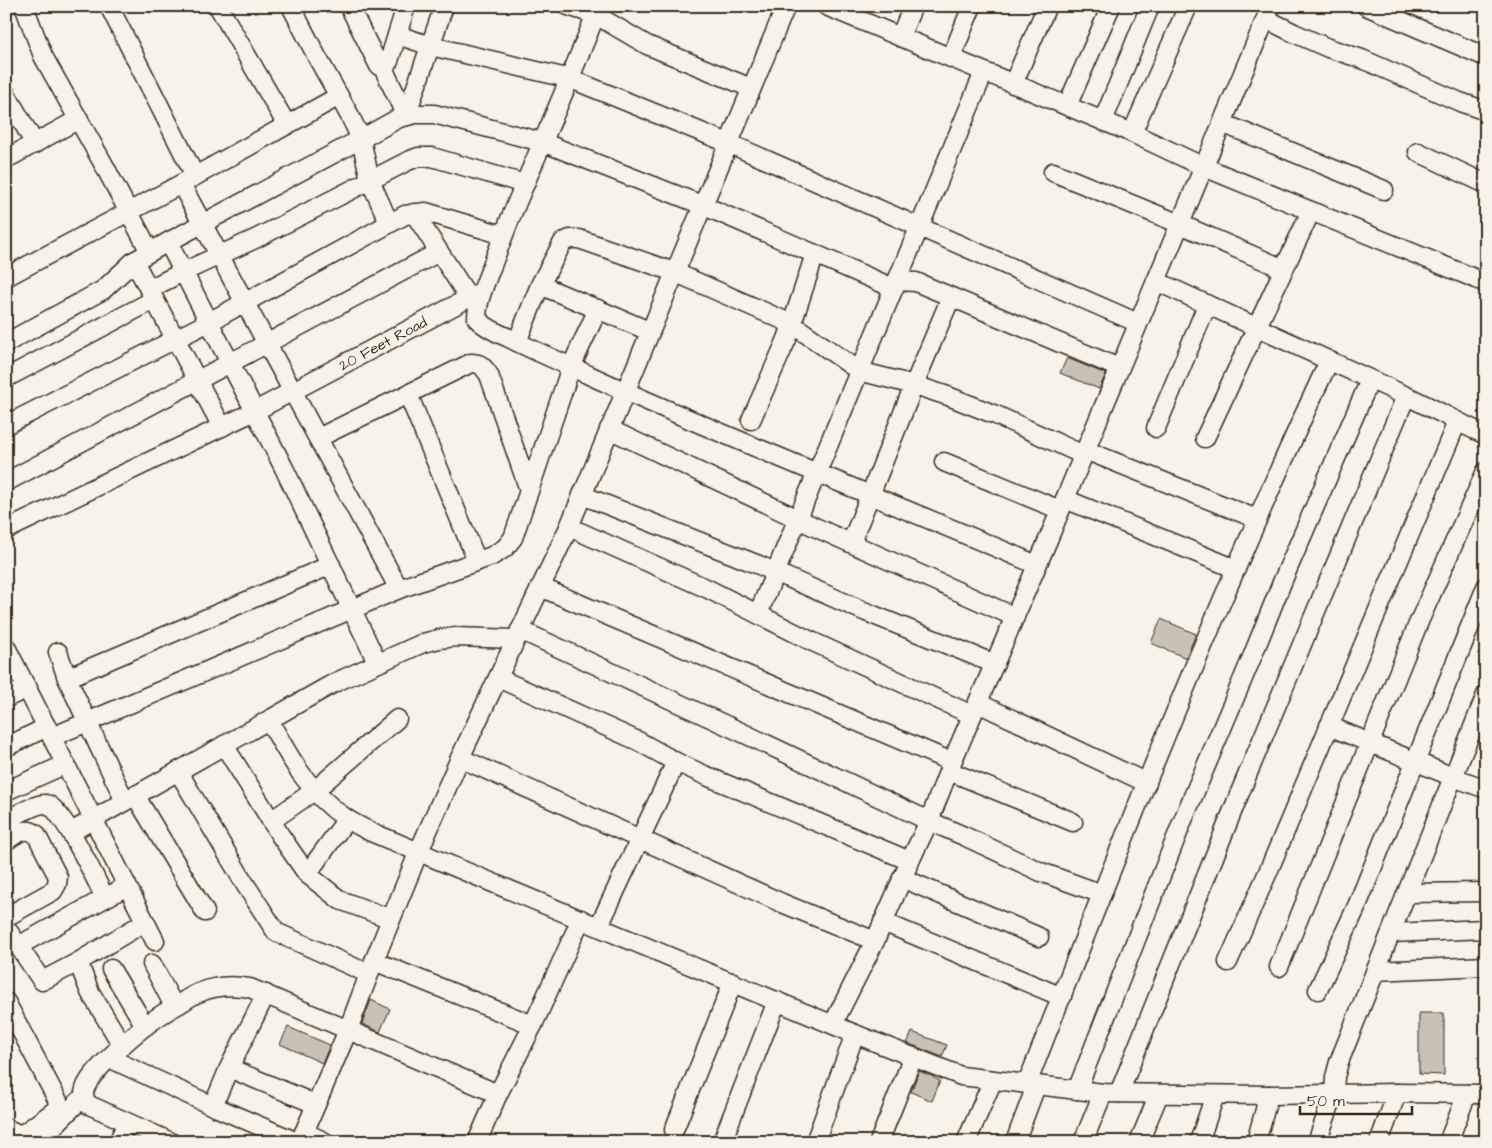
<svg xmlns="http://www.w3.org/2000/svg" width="1492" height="1148" font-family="'Architects Daughter',sans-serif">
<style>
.building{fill:#c8c1b6;stroke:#3b2a1e}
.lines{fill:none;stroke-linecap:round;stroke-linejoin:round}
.street-casing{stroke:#3b2a1e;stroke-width:21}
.street{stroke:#f7f3e8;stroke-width:18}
.labels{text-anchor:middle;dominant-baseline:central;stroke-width:4;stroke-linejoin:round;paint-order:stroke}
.street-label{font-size:15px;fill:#3b2a1e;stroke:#f7f3e8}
</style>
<rect width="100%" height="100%" fill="#f7f3e8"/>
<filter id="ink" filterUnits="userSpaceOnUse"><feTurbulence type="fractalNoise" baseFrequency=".02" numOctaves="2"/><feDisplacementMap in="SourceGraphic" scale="10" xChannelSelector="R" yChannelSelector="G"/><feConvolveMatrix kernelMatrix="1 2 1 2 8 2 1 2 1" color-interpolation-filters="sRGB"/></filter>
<g filter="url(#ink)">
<!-- building -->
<g class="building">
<polygon points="1067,358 1106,374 1099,389 1060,373"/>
<polygon points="1161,619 1196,634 1186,658 1151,643"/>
<polygon points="371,1000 390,1009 380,1032 362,1024"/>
<polygon points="1419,1013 1444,1013 1444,1075 1419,1074"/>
<polygon points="288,1027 330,1045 322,1063 280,1044"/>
<polygon points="912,1032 947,1045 942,1057 907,1043"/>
<polygon points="919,1071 934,1077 934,1078 940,1081 932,1101 911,1092"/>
</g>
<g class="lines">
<defs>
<g id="street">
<polyline points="24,6 43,56 104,165 150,252"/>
<polyline points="109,6 195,176"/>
<polyline points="218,6 287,125"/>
<polyline points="291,6 317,57 350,116 361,139 370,180 389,223"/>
<polyline points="349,6 379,66 384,68 389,61 406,6"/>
<polyline points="568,6 596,15 647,45 751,88"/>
<path d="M599,6C572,76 541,145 512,214C505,232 498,250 491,268C485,284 477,301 477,319C486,328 497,333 509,338C536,352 564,363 591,376C738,443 889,501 1037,565"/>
<polyline points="826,6 1132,133 1204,167 1486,283"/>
<polyline points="1366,6 1486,57"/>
<polyline points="1266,19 1294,33 1328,48 1362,59 1460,102 1486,111"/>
<polyline points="397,35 431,46 571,79 728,143 1138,323"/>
<polyline points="900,37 913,6"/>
<polyline points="951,58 972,6"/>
<polyline points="384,68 386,74 406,116"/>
<polyline points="1013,84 1047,6"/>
<polyline points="6,94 35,144"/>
<polyline points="1067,106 1111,6"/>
<polyline points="406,116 444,6"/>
<polyline points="1103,121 1150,6"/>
<polyline points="1222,123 1384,190"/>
<polyline points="1132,133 1188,6"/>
<polyline points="1418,152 1486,184"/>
<polyline points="6,159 79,119"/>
<polyline points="1053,172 1180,224 1284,269"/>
<polyline points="181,184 399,589"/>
<polyline points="414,213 469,298"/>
<polyline points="168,242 284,468 377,662"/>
<polyline points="134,261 222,427"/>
<polyline points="6,277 181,184 339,96"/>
<path d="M1156,281C1238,319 1321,357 1404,395C1432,407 1458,423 1486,435"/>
<polyline points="540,285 649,331"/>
<polyline points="149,289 183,272 255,239 408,161 418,157 432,157 525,184"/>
<polyline points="517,342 540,285 563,242 570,239 579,239 674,272 792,324 859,371 914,385 948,396 996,415 1079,453 1085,450 1257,519"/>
<polyline points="6,343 103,290 134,261 168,242 361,139 399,118 416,114 434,114 542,142 702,205 891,287 897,281 916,282 1119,368"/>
<polyline points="6,378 146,304 155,301"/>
<polyline points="408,394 477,561"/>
<polyline points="751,420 787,339 815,254"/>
<polyline points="6,425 209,322 405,215 426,212 503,235"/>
<polyline points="1156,428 1207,305"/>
<polyline points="609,429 817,528 1015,617"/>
<path d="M318,438L471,363C482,363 483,367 489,375L529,490"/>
<polyline points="1205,438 1311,211"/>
<polyline points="944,462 1060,510"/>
<polyline points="6,482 439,252"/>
<polyline points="582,495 759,565 866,612 995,664"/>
<polyline points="1065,499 1236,569"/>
<polyline points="569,527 708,589 811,641 972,715"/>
<polyline points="6,530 255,411 482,291"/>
<polyline points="851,543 914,385 951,297"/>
<polyline points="540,587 952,762"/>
<polyline points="758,614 984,72"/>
<polyline points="520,630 743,733 929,821 964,836 1041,872 1102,894"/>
<polyline points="6,647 155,941"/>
<polyline points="58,652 67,678 101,751 125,801"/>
<polyline points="67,678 331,565"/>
<polyline points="498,678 638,741 676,762 709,777 910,861"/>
<polyline points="6,698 28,688"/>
<polyline points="978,703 1147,783"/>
<path d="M269,720C289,757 310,795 347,819C355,824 363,828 371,832L855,1034L961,1076L1103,1093L1269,1095L1397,1093L1486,1094"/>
<polyline points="1329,726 1453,777 1486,789"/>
<polyline points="52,737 399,589 492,556 505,548 513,538 571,367 598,309"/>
<polyline points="224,745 280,835 307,874"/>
<polyline points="6,747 47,727"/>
<polyline points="460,758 782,903 875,941"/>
<polyline points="178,771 245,884 276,932 369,974"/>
<polyline points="949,771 1073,822"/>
<polyline points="6,791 66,764"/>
<polyline points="135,795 205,912"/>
<polyline points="347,819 307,874 340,900 391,919"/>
<path d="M6,820C15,816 36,803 46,804C61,805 97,882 105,898"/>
<polyline points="271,821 314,791 397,719"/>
<polyline points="71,832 334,683 423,643 439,639 456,637 516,639"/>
<path d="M6,841C16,834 25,826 36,834L58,877L57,884L53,891L6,917"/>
<polyline points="902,878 1039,937"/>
<polyline points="1407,893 1486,892"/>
<polyline points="883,922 1062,997"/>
<polyline points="599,926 676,762"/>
<polyline points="9,932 42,981 78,962 145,922"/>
<polyline points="1391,933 1486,929"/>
<polyline points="18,946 127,886"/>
<polyline points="374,961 533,1025"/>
<polyline points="78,962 90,992 122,1045"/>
<polyline points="1228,962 1268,872 1457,422"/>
<polyline points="152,964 174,1006"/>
<polyline points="1279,967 1418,624 1486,471"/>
<polyline points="111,969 145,1026"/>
<polyline points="1375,971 1486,966"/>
<polyline points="1318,990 1357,906 1486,587"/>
<polyline points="6,1002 58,1101 57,1109 24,1133 18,1134 6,1128"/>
<polyline points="833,1024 875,941 910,861 929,821 952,762 1045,547 1271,6"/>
<polyline points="109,1058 213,1106 297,1142"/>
<polyline points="229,1068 315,1104"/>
<path d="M1027,1084C1122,841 1218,598 1329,361"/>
<polyline points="1077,1090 1183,820 1250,662 1283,580 1370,380"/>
<polyline points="1119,1093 1241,790 1406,396"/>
<polyline points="213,1106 229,1068 266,994"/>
<polyline points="674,1130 733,982"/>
<polyline points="304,1132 325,1142"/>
<polyline points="38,1142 84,1096"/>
<polyline points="118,1142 127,1123"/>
<path d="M171,1142L87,1104C86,1101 85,1099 84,1096C83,1084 96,1072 103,1064C126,1040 151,1019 181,1003C187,999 194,994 201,992C217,985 233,985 250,988L498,1094"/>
<polyline points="300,1142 348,1030 374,961 419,851 460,758 569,527 786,6"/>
<polyline points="477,1142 498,1094 533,1025 581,919"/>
<polyline points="722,1142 777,1001"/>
<polyline points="815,1142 855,1034"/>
<polyline points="879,1142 913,1057"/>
<polyline points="966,1142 993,1080"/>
<polyline points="1015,1142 1036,1086"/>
<polyline points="1083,1142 1103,1093"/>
<polyline points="1139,1142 1159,1094"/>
<polyline points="1199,1142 1215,1095"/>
<polyline points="1256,1142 1269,1095"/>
<polyline points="1317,1142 1334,1094 1335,1077 1339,1062 1486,695"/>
<polyline points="1379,1142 1397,1093"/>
<polyline points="1448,1142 1467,1094"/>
</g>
</defs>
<!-- street casing -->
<use href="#street" class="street-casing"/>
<!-- street -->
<use href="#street" class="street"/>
</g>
</g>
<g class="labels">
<!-- street labels -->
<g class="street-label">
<text transform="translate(383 344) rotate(-28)">20 Feet Road</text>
</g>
</g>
<!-- margin -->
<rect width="1492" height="1148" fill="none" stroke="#f7f3e8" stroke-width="25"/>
<rect x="12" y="12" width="1467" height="1123" fill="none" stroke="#3b2a1e" stroke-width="2" filter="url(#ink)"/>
<!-- scale -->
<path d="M1300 1106v8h112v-8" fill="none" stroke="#3b2a1e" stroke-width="2.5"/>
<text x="1307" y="1106" font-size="15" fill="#3b2a1e" stroke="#f7f3e8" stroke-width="4" paint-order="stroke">50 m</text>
</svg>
